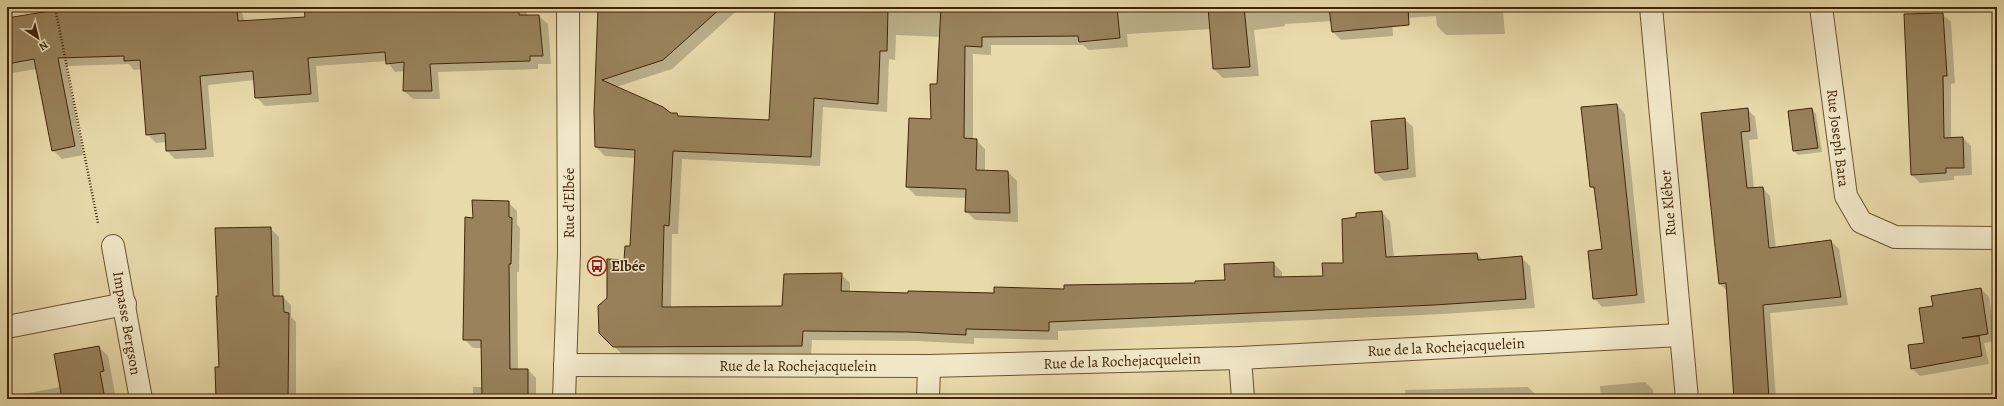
<svg xmlns="http://www.w3.org/2000/svg" width="2004" height="406" font-family="Alegreya,serif">
<style>
.shadow{fill:#0003}
.building{fill:#98835c;stroke:#402507}
.lines{fill:none;stroke-linecap:round;stroke-linejoin:round}
.minor-casing{stroke:#6a5230;stroke-width:24}
.path{stroke:#402507;stroke-width:2.5;stroke-dasharray:1 2;stroke-linecap:butt}
.minor{stroke:#f1e7c8;stroke-width:22}
.labels{text-anchor:middle;dominant-baseline:central;stroke-width:3;stroke-linejoin:round;paint-order:stroke}
.street-label{font-size:15px;fill:#402507;stroke:#f1e7c8}
.poi-label{font-size:15px;font-weight:bold;fill:#402507;stroke:#f1e7c8;text-anchor:start}
</style>
<rect width="100%" height="100%" fill="#e9daab"/>
<filter id="stains"><feTurbulence type="fractalNoise" baseFrequency=".005" numOctaves="4"/><feColorMatrix values="0 0 0 0 .2 0 0 0 0 .09 0 0 0 0 .02 0 0 0 .5 -.17"/></filter>
<radialGradient id="worn" r=".72"><stop offset=".6" stop-color="#630" stop-opacity="0"/><stop offset="1" stop-color="#630" stop-opacity=".3"/></radialGradient>
<!-- shadow -->
<g class="shadow">
<polygon points="101,7 240,7 245,22 306,18 305,7 521,7 527,13 527,16 539,16 548,24 551,64 538,64 538,69 438,72 440,99 413,99 404,91 405,71 395,72 387,61 316,66 319,102 265,106 256,97 255,80 208,85 214,157 175,159 167,151 166,142 156,143 147,134 142,69 134,70 129,64 66,66 83,155 62,159 53,150 37,69 12,73 7,67 7,19"/>
<polygon points="599,7 741,7 672,69 616,87 670,114 677,114 680,117 770,121 776,7 1571,7 1503,11 1505,34 1446,35 1437,26 1436,16 1392,19 1393,36 1341,40 1332,31 1332,21 1285,24 1285,26 1254,30 1259,76 1223,78 1214,69 1211,29 1127,34 1128,47 1089,50 1083,45 991,45 991,55 973,54 973,140 976,140 985,149 985,171 1008,172 1017,181 1018,222 975,220 966,211 967,198 916,196 907,187 932,120 938,85 940,37 896,35 895,60 889,59 887,112 823,107 820,166 682,159 678,234 672,234 671,308 783,307 841,274 850,283 850,293 995,294 1196,284 1226,281 1273,263 1282,272 1282,278 1324,277 1344,264 1381,212 1390,221 1394,258 1477,254 1483,260 1521,257 1530,266 1535,308 1443,314 1058,331 1058,340 974,338 974,344 917,341 812,340 811,354 623,355 600,333 608,299 630,247 635,158 605,156 596,147 595,112"/>
<polygon points="1707,7 1723,7 1710,9"/>
<polygon points="1942,14 1951,22 1955,83 1951,84 1951,138 1963,138 1971,146 1972,175 1954,176 1954,180 1920,183 1912,175 1905,15"/>
<polygon points="1617,105 1625,114 1645,303 1602,307 1594,298 1603,250 1596,191 1591,186"/>
<polygon points="1747,109 1755,117 1758,139 1749,140 1754,188 1763,188 1770,196 1776,248 1831,241 1839,249 1848,305 1770,313 1776,399 1735,399 1728,292 1720,284 1703,114"/>
<polygon points="1812,109 1816,114 1822,152 1798,155 1794,151"/>
<polygon points="1404,119 1413,127 1416,177 1384,181 1375,172"/>
<polygon points="508,202 517,211 517,224 520,228 519,272 517,272 518,370 528,370 536,378 536,399 473,399 473,387 483,387 482,348 473,348 464,339 474,219"/>
<polygon points="270,228 279,237 280,297 283,297 291,305 291,317 296,322 296,399 217,399 216,368 220,368 220,297"/>
<polygon points="1981,289 1989,297 1996,341 1984,343 1989,364 1920,376 1912,368 1925,344 1934,307"/>
<polygon points="99,347 108,356 116,399 7,399 7,397 61,387"/>
<polygon points="1645,382 1653,390 1654,399 1601,399 1600,386"/>
<polygon points="1528,387 1536,395 1537,399 1406,399 1405,390"/>
<polygon points="372,395 400,395 404,399 372,399"/>
</g>
<!-- building -->
<g class="building">
<polygon points="91,7 237,7 238,21 305,17 304,7 519,7 519,15 539,15 543,56 530,56 530,61 430,64 432,91 403,91 404,62 386,64 385,52 308,58 311,94 255,98 253,71 200,76 206,149 166,151 165,133 146,135 140,60 124,61 124,56 58,58 75,146 52,151 34,59 7,64 7,18 68,8"/>
<polygon points="598,7 722,7 663,60 602,80 663,107 671,113 677,113 678,116 769,120 775,7 888,7 887,51 880,51 878,104 814,98 811,157 673,151 669,226 664,225 662,307 782,306 784,274 842,273 841,291 908,293 908,291 994,293 994,287 1064,289 1064,285 1195,283 1195,281 1225,280 1224,264 1274,262 1274,277 1323,276 1322,263 1343,263 1342,219 1356,217 1356,213 1382,211 1386,257 1477,253 1478,260 1522,256 1526,299 1434,305 1049,322 1049,331 966,329 966,335 908,332 803,331 802,346 613,347 599,333 598,306 607,298 607,259 624,260 625,246 630,246 635,150 595,147 594,112"/>
<polygon points="941,7 1117,7 1120,38 1079,42 1078,36 982,37 982,47 965,46 964,138 977,139 976,170 1008,171 1010,213 965,212 966,189 906,187 909,118 931,119 930,84 937,84"/>
<polygon points="1208,7 1244,7 1250,67 1213,69"/>
<polygon points="1329,7 1408,7 1409,25 1332,32"/>
<polygon points="1943,13 1947,76 1943,76 1944,138 1963,137 1964,168 1946,168 1946,173 1911,175 1904,14"/>
<polygon points="1617,104 1637,295 1593,299 1588,251 1602,249 1594,187 1590,187 1581,107"/>
<polygon points="1748,108 1750,131 1741,132 1747,188 1763,187 1769,248 1831,240 1841,297 1763,305 1769,399 1734,399 1726,283 1719,284 1701,113"/>
<polygon points="1812,108 1818,148 1793,151 1788,111"/>
<polygon points="1405,118 1408,169 1375,173 1371,121"/>
<polygon points="472,200 509,201 509,217 512,218 511,264 509,264 510,369 528,369 528,399 482,399 481,340 463,340 465,217 473,218"/>
<polygon points="271,227 273,296 283,296 284,312 289,313 288,397 216,399 215,367 219,367 216,296 218,296 215,228"/>
<polygon points="1981,288 1988,334 1962,338 1979,336 1982,356 1911,369 1908,345 1924,343 1919,308 1933,306 1931,296"/>
<polygon points="99,346 104,371 100,372 105,399 62,399 54,354"/>
</g>
<g class="lines">
<defs>
<g id="minor">
<polyline points="1651,7 1687,399"/>
<polyline points="1821,7 1846,196 1861,222 1895,237 1997,238"/>
<polyline points="113,246 141,399"/>
<polyline points="7,327 125,304"/>
<polyline points="1240,358 1243,399"/>
<polyline points="565,365 929,366 1240,358 1680,335"/>
<polyline points="564,399 569,253 568,7"/>
<polyline points="928,399 929,366"/>
</g>
</defs>
<!-- minor casing -->
<use href="#minor" class="minor-casing"/>
<!-- path -->
<polyline class="path" points="55,7 98,223"/>
<!-- minor -->
<use href="#minor" class="minor"/>
</g>
<!-- icons -->
<defs>
<symbol id="bus-ring" viewBox="-11 -11 22 22"><circle r="9.5" fill="#f1e7c8" stroke="#8f2418" stroke-width="1.5"/><path d="M-5-6H5V4H4V6H2V4H-2V6H-4V4H-5ZM-3.5-4V0h7V-4ZM-3.5 1.2v1.5H-2V1.2ZM2 1.2v1.5H3.5V1.2Z" fill="#8f2418"/></symbol>
</defs>
<g fill-rule="evenodd">
<use href="#bus-ring" x="586" y="255" width="22" height="22"/>
</g>
<g class="labels">
<!-- street labels -->
<g class="street-label">
<text transform="translate(1838 138) rotate(83)">Rue Joseph Bara</text>
<text transform="translate(569 203) rotate(-90)">Rue d'Elbée</text>
<text transform="translate(1668 203) rotate(-95)">Rue Kléber</text>
<text transform="translate(127 323) rotate(80)">Impasse Bergson</text>
<text transform="translate(1446 347) rotate(-3)">Rue de la Rochejacquelein</text>
<text transform="translate(1122 361) rotate(-2)">Rue de la Rochejacquelein</text>
<text x="798" y="366">Rue de la Rochejacquelein</text>
</g>
<!-- poi labels -->
<g class="poi-label">
<text x="611" y="266">Elbée</text>
</g>
</g>
<!-- margin -->
<rect width="2004" height="406" fill="none" stroke="#e9daab" stroke-width="24"/>
<rect x="8" y="8" width="1988" height="390" fill="none" stroke="#402507" stroke-width="2"/>
<rect x="12" y="12" width="1980" height="382" fill="none" stroke="#402507"/>
<!-- north arrow -->
<g transform="translate(38 38) rotate(145)" stroke="#f1e7c8" stroke-width="3" paint-order="stroke">
<path d="M0-3L7 15L0 10L-7 15Z" fill="#402507"/>
<text y="-6" font-size="11" font-weight="bold" text-anchor="middle" fill="#402507">N</text>
</g>
<rect width="100%" height="100%" filter="url(#stains)"/>
<rect width="100%" height="100%" fill="url(#worn)"/>
</svg>
